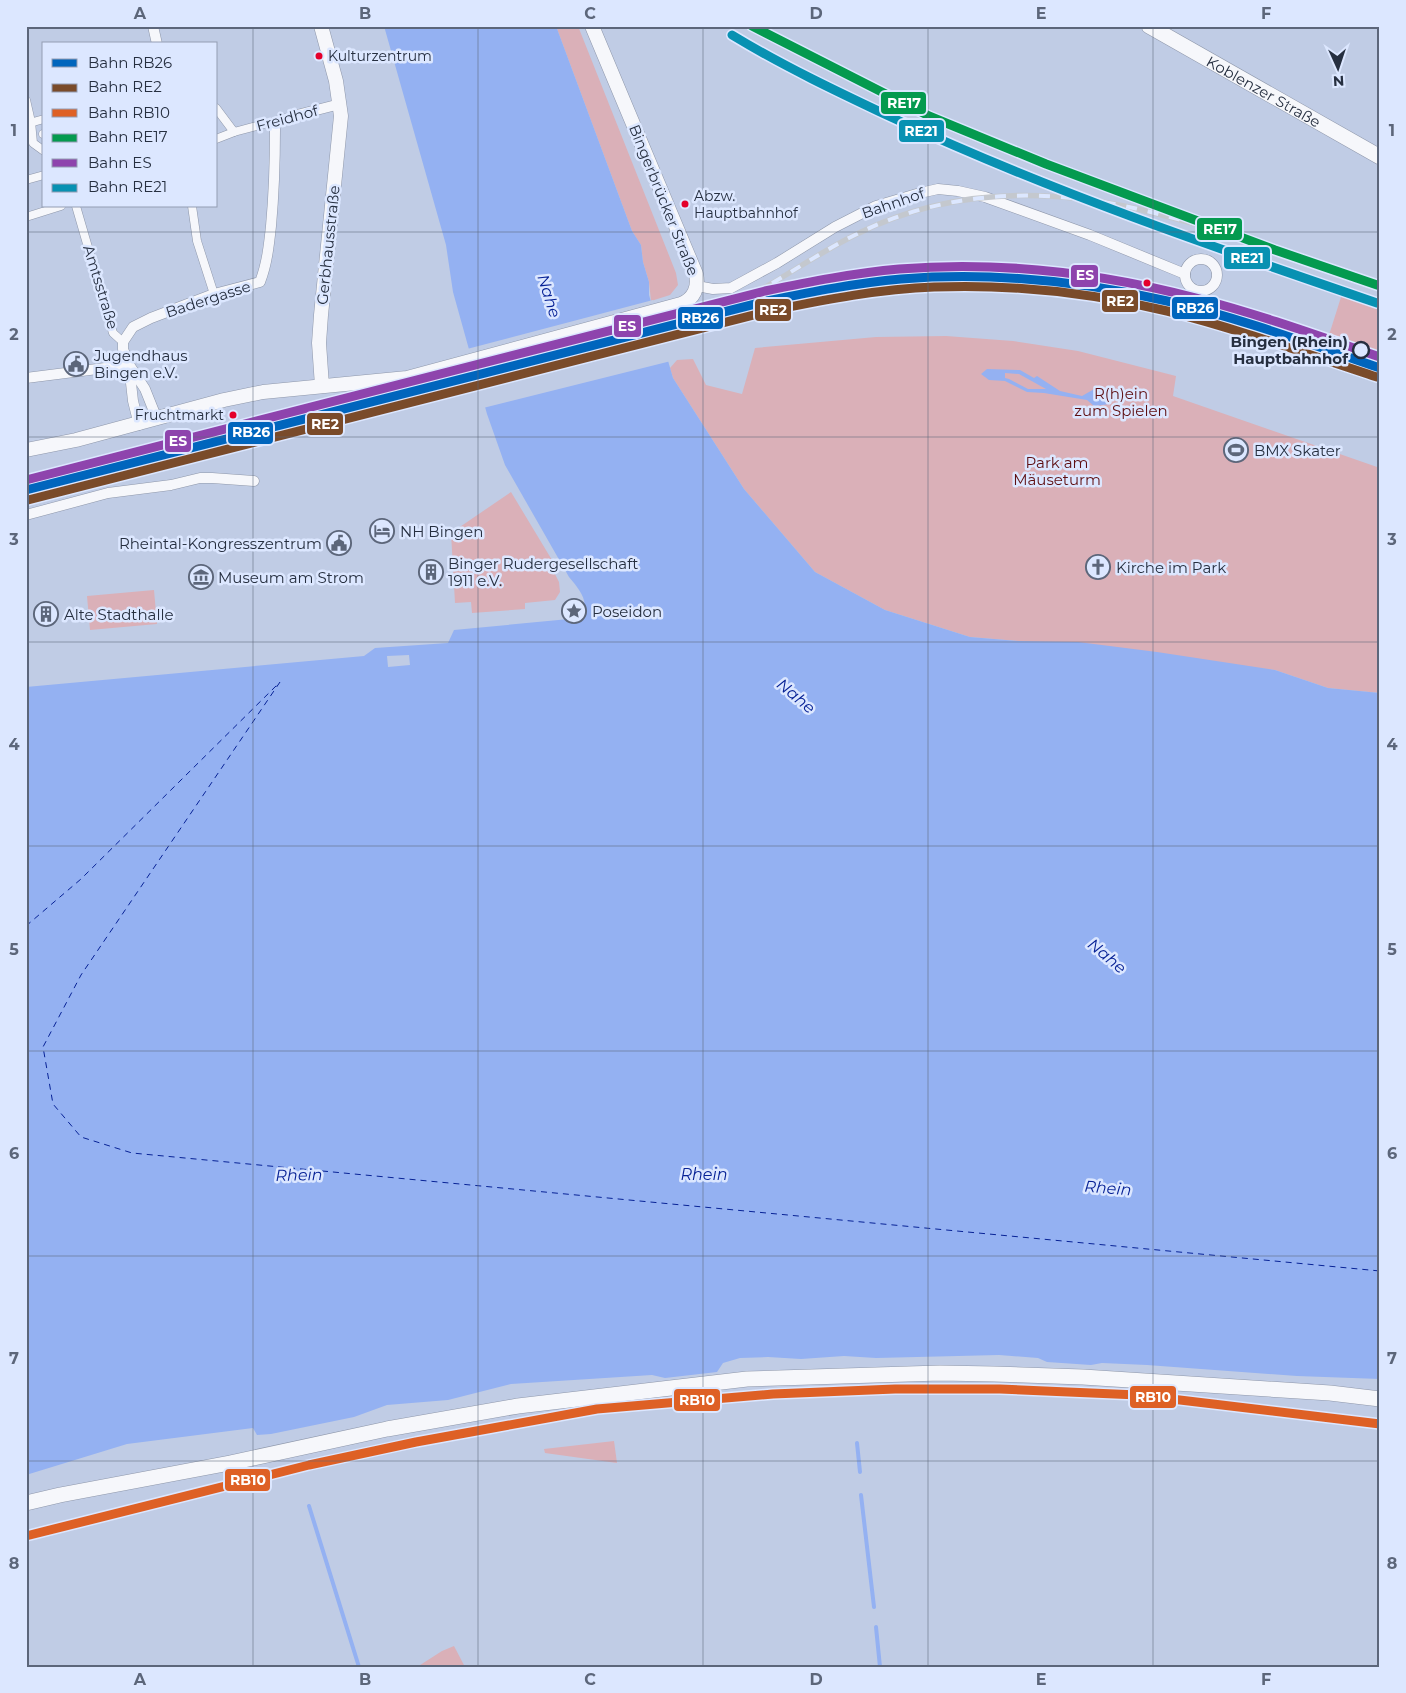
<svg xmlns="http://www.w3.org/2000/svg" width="1406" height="1693" font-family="Montserrat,sans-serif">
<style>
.green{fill:#dab0b8}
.water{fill:#94b1f2;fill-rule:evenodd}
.pier{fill:#c0cce5}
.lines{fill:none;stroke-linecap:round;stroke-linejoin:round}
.stream{stroke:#94b1f2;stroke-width:4}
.ferry{stroke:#072296;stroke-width:1;stroke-dasharray:6 5;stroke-linecap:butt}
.pedestrian-casing{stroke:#8e97aa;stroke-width:9}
.minor-casing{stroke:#8e97aa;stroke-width:11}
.secondary-casing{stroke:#8e97aa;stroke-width:15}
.primary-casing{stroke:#8e97aa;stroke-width:16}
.pedestrian{stroke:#f6f7fb;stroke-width:8}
.minor{stroke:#f6f7fb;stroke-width:10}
.secondary{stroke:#f6f7fb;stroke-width:14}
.primary{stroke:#f6f7fb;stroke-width:15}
.rail-casing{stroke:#c4c8ce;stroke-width:5.5}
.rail{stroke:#dce7ff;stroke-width:4;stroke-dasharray:11;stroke-linecap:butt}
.rail-1-casing{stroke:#dce7ff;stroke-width:12}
.rail-2-casing{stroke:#dce7ff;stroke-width:12}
.rail-3-casing{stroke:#dce7ff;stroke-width:12}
.rail-4-casing{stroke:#dce7ff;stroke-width:12}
.rail-5-casing{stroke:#dce7ff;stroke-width:12}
.rail-6-casing{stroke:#dce7ff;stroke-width:12}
.rail-1{stroke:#0065bd;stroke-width:9}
.rail-2{stroke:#7a4b2a;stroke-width:9}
.rail-3{stroke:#de6025;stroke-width:9}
.rail-4{stroke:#049a4f;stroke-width:9}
.rail-5{stroke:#8e44ad;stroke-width:9}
.rail-6{stroke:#0891b2;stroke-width:9}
.grid{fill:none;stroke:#5c667a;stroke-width:1;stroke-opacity:0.55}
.bus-dot{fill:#e4002b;stroke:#dce7ff;stroke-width:2}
.stop-dot{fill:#dce7ff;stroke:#262f40;stroke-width:2.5}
.labels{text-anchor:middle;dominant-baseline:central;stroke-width:5;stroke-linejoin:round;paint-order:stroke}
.bus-label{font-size:14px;fill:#262f40;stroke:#dce7ff;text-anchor:start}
.street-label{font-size:15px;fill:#262f40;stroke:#dce7ff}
.stop-label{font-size:15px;font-weight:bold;fill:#262f40;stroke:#dce7ff;text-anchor:end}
.poi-label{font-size:15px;fill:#262f40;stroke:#dce7ff;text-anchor:start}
.park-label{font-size:15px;fill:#5e0e11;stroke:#dce7ff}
.water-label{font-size:16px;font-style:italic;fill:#072296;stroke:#dce7ff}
.line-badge{stroke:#dce7ff;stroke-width:2}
.badge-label{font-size:14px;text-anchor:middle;font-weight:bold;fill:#fff}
.neatline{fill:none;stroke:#5c667a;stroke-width:2}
.grid-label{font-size:16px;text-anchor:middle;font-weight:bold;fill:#5c667a}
</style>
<rect width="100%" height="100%" fill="#c0cce5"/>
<!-- green -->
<g class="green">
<polygon points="556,26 578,26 676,273 678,285 670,295 651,301 649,282 643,262 641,245 632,231"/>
<polygon points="1342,294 1380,306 1380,341 1377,351 1329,335"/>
<polygon points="946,336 1013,341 1078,351 1176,376 1173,396 1380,468 1380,693 1328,688 1275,670 1018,641 970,637 885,610 815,572 744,489 673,378 670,368 677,360 693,359 706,385 742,394 755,348 876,337"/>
<polygon points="511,492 558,570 554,572 559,582 560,592 555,600 525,603 525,609 472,613 471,602 455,603 451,533"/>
<polygon points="154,590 157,624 90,630 87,596"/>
<polygon points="614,1441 617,1463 545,1453 544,1449"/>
<polygon points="454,1646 465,1667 417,1667 442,1651"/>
</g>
<!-- water -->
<g class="water">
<path d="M384,26H556L632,231L641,245L643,262L649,282V295L673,378L744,489L815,572L885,610L970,637L1018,641L1078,642L1157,652L1275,670L1328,688L1380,693V1379L1297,1376L1147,1365L1102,1363L1091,1365L1047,1362L1038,1358L999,1355L876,1358L844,1356L801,1359L768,1357L740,1358L723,1363L717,1372L665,1378L652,1375L511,1384L448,1400L387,1405L354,1417L271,1434L257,1435L253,1428L127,1444L26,1475V687L364,656L375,648L448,643L454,630L569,619C597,611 581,591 569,577L505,465L487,414L453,292L446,245Z"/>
<path d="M987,369L1020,370L1034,378L1037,376L1060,391L1082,396L1096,388L1110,404L1094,406L1087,400L1044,393L1027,392L1005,381L989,380L981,374ZM1005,373L1019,374L1046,389H1028L1009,379L1005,378Z"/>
</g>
<!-- pier -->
<g class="pier">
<polygon points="653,300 659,319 472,368 467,349"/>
<polygon points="660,323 671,361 483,408 472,370"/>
<polygon points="409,655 410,665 388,667 387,656"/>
</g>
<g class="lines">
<!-- stream -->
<g class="stream">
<polyline points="857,1443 860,1472"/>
<polyline points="861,1495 874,1607"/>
<polyline points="309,1506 359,1667"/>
<polyline points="876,1627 880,1667"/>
</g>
<!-- ferry -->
<g class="ferry">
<polyline points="280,682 81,975 43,1047 53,1104 81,1137 132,1153 1380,1271"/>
<polyline points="26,926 81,879 278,684"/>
</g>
<defs>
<g id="pedestrian">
<polyline points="26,100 31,122 33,143 44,151"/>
<polyline points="216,108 234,132 297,115"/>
<polyline points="26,124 44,119"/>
<polyline points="43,134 44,134"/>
<polyline points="216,139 234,132"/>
<polyline points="26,180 44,175"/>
<polyline points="76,206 113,333 123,342"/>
<polyline points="192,206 197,241 214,294"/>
<polyline points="26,217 61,206"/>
</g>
<g id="minor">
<polyline points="153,26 157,44"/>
<polyline points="297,115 340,104"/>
<circle cx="1201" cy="275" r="16"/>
<polyline points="697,286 713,289 731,288 777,263 835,227 876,206 920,193 938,189 958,191 985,197 1090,235 1185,274"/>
<polyline points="130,366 145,389 157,419"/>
<polyline points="26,378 129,365"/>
<path d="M139,425L133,401L129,365L123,349V342L133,327L151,318L214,294L260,282C267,264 269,245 271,226C274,193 275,162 275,129"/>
<polyline points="26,515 108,493 171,485 200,478 212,478 254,481"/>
</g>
<g id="secondary">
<polyline points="321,26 336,81 341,116 321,315 319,343 322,386"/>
<path d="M26,450L76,440L224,400L263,392L407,378L681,304C694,299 699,287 696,274L592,26"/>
</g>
<g id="primary">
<path id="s1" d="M1149,26L1380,157"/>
<polyline points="26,1503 60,1495 230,1463 387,1429 518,1406 747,1379 940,1373 994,1374 1083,1377 1330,1393 1380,1399"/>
</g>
</defs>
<!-- pedestrian casing -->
<use href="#pedestrian" class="pedestrian-casing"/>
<!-- minor casing -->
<use href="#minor" class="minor-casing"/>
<!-- secondary casing -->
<use href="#secondary" class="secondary-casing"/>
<!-- primary casing -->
<use href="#primary" class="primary-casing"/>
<!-- pedestrian -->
<use href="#pedestrian" class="pedestrian"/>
<!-- minor -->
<use href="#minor" class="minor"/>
<!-- secondary -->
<use href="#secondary" class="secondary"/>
<!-- primary -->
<use href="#primary" class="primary"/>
<defs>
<path id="rail" d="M671,326C702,316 733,305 762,289C794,271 824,250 857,234C929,198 1009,189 1089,200C1136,206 1183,221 1229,233"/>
</defs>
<!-- rail casing -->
<use href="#rail" class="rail-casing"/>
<!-- rail -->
<use href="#rail" class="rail"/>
<defs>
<path id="rail-1" d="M26,490L767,301C811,292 856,283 901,279C990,272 1081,281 1167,301C1240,318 1310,344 1380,368"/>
<path id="rail-2" d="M28,500L769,311C824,300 878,289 934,287C1012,284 1092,293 1167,311C1238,329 1307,354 1377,377"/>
<polyline id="rail-3" points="26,1536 309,1465 416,1442 597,1409 773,1394 895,1389 1000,1389 1138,1395 1380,1424"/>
<polyline id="rail-4" points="752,26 929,116 1046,164 1275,250 1380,286"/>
<path id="rail-5" d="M26,480L765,291C809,282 854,273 899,269C998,261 1100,273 1196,298C1258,314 1319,336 1380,357"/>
<path id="rail-6" d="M732,35C783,66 838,92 893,118C1050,191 1213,247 1377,303"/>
</defs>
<!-- rail-1 casing -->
<use href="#rail-1" class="rail-1-casing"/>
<!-- rail-2 casing -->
<use href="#rail-2" class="rail-2-casing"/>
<!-- rail-3 casing -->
<use href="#rail-3" class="rail-3-casing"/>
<!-- rail-4 casing -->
<use href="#rail-4" class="rail-4-casing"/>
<!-- rail-5 casing -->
<use href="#rail-5" class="rail-5-casing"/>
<!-- rail-6 casing -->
<use href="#rail-6" class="rail-6-casing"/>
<!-- rail-1 -->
<use href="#rail-1" class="rail-1"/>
<!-- rail-2 -->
<use href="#rail-2" class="rail-2"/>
<!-- rail-3 -->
<use href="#rail-3" class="rail-3"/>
<!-- rail-4 -->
<use href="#rail-4" class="rail-4"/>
<!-- rail-5 -->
<use href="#rail-5" class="rail-5"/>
<!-- rail-6 -->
<use href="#rail-6" class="rail-6"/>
</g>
<!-- grid -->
<path class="grid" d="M253,26V1667M478,26V1667M703,26V1667M928,26V1667M1153,26V1667M26,232H1380M26,437H1380M26,642H1380M26,846H1380M26,1051H1380M26,1256H1380M26,1461H1380"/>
<!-- icons -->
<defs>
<symbol id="civic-ring" viewBox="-11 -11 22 22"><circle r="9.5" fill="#dce7ff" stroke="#5c667a" stroke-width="1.5"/><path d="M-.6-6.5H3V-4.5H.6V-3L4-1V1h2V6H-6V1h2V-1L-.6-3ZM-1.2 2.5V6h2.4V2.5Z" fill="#5c667a"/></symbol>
<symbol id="stadium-ring" viewBox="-11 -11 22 22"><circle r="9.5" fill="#dce7ff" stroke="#5c667a" stroke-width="1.5"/><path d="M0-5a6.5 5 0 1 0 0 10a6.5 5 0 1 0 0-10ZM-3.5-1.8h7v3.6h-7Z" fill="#5c667a"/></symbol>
<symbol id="hotel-ring" viewBox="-11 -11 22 22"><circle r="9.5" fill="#dce7ff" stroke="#5c667a" stroke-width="1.5"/><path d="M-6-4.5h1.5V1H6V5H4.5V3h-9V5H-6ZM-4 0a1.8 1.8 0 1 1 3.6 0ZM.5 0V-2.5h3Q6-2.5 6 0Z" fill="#5c667a"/></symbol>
<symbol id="church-ring" viewBox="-11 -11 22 22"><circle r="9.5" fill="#dce7ff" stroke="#5c667a" stroke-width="1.5"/><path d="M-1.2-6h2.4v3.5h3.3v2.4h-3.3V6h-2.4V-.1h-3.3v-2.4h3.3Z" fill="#5c667a"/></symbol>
<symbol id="building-ring" viewBox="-11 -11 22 22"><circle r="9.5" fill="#dce7ff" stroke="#5c667a" stroke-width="1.5"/><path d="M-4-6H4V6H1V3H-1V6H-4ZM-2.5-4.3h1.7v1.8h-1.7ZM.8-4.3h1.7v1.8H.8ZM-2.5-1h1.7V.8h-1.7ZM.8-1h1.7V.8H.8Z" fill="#5c667a"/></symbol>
<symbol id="museum-ring" viewBox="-11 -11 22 22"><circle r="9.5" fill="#dce7ff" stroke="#5c667a" stroke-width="1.5"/><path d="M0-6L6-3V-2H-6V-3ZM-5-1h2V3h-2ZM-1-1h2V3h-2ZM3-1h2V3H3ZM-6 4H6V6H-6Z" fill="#5c667a"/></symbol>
<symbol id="sight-ring" viewBox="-11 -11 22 22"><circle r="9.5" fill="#dce7ff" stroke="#5c667a" stroke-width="1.5"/><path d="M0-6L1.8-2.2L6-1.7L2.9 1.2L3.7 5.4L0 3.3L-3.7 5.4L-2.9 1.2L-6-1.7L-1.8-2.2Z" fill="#5c667a"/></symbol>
</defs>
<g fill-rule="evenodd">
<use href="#civic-ring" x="62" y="350" width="28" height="28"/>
<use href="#stadium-ring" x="1222" y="436" width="28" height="28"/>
<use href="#hotel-ring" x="368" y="517" width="28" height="28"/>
<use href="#civic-ring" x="325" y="529" width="28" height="28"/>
<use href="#church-ring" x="1084" y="553" width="28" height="28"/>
<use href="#building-ring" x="417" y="558" width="28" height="28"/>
<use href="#museum-ring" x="187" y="563" width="28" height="28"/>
<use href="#sight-ring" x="560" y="597" width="28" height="28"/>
<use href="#building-ring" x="32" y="600" width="28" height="28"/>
</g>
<!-- markers -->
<g class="bus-dot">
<circle cx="319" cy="56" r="4.5"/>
<circle cx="685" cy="204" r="4.5"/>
<circle cx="1147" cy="283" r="4.5"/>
<circle cx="233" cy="415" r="4.5"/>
</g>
<circle class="stop-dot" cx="1361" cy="350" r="8"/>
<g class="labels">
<!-- bus labels -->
<g class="bus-label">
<text x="328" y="56">Kulturzentrum</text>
<text x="694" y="196">Abzw.<tspan x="694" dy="17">Hauptbahnhof</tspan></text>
<text x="224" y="415" text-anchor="end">Fruchtmarkt</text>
</g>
<!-- street labels -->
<g class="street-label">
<text stroke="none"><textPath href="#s1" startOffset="132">Koblenzer Straße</textPath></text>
<text transform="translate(287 118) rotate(-15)">Freidhof</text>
<text transform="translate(664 200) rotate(68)">Bingerbrücker Straße</text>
<text transform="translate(893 203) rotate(-19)">Bahnhof</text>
<text transform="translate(328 245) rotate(-84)">Gerbhausstraße</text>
<text transform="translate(101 287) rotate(73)">Amtsstraße</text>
<text transform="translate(208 299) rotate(-18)">Badergasse</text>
</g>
<!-- stop labels -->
<g class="stop-label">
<text x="1348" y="341">Bingen (Rhein)<tspan x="1348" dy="17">Hauptbahnhof</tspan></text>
</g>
<!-- poi labels -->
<g class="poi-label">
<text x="94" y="355">Jugendhaus<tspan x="94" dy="17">Bingen e.V.</tspan></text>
<text x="1254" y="450">BMX Skater</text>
<text x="400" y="531">NH Bingen</text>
<text x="322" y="543" text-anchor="end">Rheintal-Kongresszentrum</text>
<text x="448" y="563">Binger Rudergesellschaft<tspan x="448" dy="17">1911 e.V.</tspan></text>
<text x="1116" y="567">Kirche im Park</text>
<text x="218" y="577">Museum am Strom</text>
<text x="592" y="611">Poseidon</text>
<text x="64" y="614">Alte Stadthalle</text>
</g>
<!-- park labels -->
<g class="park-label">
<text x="1121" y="393">R(h)ein<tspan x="1121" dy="17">zum Spielen</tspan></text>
<text x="1057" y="462">Park am<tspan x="1057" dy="17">Mäuseturm</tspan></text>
</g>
<!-- water labels -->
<g class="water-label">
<text transform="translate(549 296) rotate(73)">Nahe</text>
<text transform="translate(796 696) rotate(40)">Nahe</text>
<text transform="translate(1107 956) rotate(40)">Nahe</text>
<text x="704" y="1174">Rhein</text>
<text transform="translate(299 1175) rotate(-1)">Rhein</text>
<text transform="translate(1108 1188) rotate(5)">Rhein</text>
</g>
</g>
<g class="line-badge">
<rect x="880" y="91" width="47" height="24" rx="5" fill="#049a4f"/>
<rect x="898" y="119" width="47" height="24" rx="5" fill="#0891b2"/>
<rect x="1196" y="217" width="47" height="24" rx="5" fill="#049a4f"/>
<rect x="1223" y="246" width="48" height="24" rx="5" fill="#0891b2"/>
<rect x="1070" y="264" width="29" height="24" rx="5" fill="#8e44ad"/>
<rect x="1101" y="289" width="38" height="24" rx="5" fill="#7a4b2a"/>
<rect x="1171" y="296" width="48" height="24" rx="5" fill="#0065bd"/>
<rect x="754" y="298" width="38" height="24" rx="5" fill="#7a4b2a"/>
<rect x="677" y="306" width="47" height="24" rx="5" fill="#0065bd"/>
<rect x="613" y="314" width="29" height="24" rx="5" fill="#8e44ad"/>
<rect x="306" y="412" width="38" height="24" rx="5" fill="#7a4b2a"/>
<rect x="227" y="421" width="47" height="24" rx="5" fill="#0065bd"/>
<rect x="164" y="429" width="28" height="24" rx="5" fill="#8e44ad"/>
<rect x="1129" y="1385" width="48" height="24" rx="5" fill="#de6025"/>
<rect x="673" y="1388" width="48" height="24" rx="5" fill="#de6025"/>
<rect x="224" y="1468" width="47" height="24" rx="5" fill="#de6025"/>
</g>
<g class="badge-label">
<text x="904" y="108">RE17</text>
<text x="921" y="136">RE21</text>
<text x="1220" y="234">RE17</text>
<text x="1247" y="263">RE21</text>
<text x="1085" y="280">ES</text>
<text x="1120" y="306">RE2</text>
<text x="1195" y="313">RB26</text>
<text x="773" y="315">RE2</text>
<text x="700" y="323">RB26</text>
<text x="627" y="331">ES</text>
<text x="325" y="429">RE2</text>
<text x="251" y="437">RB26</text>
<text x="178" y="446">ES</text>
<text x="1153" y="1402">RB10</text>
<text x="697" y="1405">RB10</text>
<text x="248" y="1485">RB10</text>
</g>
<!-- border -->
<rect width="1406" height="1693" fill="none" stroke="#dce7ff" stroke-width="55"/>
<!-- legend -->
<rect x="42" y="42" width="175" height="165" fill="#dce7ff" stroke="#939db3"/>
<rect x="52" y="59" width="25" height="8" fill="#0065bd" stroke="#939db3"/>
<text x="88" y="68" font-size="15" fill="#262f40">Bahn RB26</text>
<rect x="52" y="84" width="25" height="8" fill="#7a4b2a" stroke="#939db3"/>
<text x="88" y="92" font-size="15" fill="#262f40">Bahn RE2</text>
<rect x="52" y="109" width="25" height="8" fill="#de6025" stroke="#939db3"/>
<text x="88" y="118" font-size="15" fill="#262f40">Bahn RB10</text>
<rect x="52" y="134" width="25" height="8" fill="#049a4f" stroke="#939db3"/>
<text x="88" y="142" font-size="15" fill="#262f40">Bahn RE17</text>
<rect x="52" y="159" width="25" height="8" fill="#8e44ad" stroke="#939db3"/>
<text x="88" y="168" font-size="15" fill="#262f40">Bahn ES</text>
<rect x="52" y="184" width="25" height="8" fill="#0891b2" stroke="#939db3"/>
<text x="88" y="192" font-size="15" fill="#262f40">Bahn RE21</text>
<!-- north arrow -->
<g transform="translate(1338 68) rotate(177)" stroke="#dce7ff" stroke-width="4" paint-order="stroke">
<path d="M0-4L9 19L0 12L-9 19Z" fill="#262f40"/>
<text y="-8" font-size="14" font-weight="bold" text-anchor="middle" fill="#262f40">N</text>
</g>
<rect x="28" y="28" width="1350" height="1638" class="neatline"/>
<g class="grid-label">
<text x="140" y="19">A</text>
<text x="365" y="19">B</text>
<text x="590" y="19">C</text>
<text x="816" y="19">D</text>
<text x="1041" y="19">E</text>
<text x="1266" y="19">F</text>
<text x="14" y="136">1</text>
<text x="1392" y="136">1</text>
<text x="14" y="340">2</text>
<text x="1392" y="340">2</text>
<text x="14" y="545">3</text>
<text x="1392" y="545">3</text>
<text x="14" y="750">4</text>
<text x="1392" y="750">4</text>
<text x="14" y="955">5</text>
<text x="1392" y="955">5</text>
<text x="14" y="1159">6</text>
<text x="1392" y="1159">6</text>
<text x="14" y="1364">7</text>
<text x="1392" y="1364">7</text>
<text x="14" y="1569">8</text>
<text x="1392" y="1569">8</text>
<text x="140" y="1685">A</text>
<text x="365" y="1685">B</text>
<text x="590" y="1685">C</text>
<text x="816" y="1685">D</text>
<text x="1041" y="1685">E</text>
<text x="1266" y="1685">F</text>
</g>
</svg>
